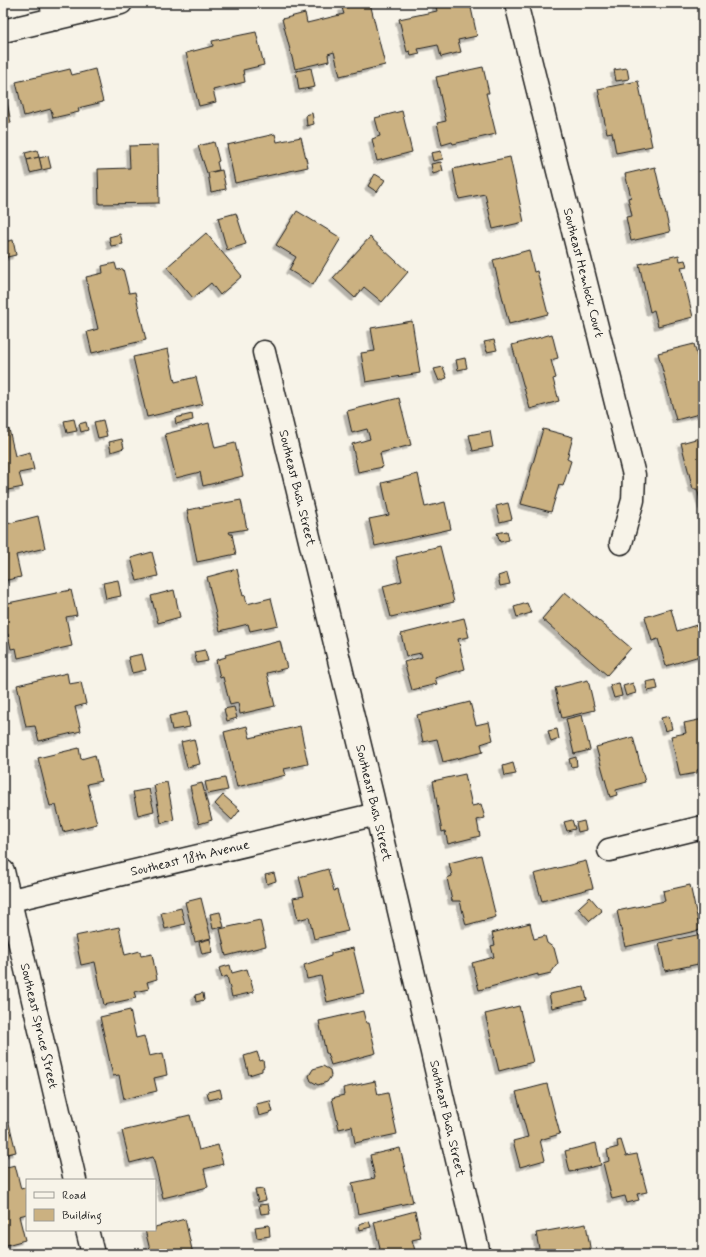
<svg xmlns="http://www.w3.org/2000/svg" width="706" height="1257" font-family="Mynerve,sans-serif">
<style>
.building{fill:#cbb181;stroke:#1c1c1c;filter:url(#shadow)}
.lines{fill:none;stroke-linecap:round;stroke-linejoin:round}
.minor-casing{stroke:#1c1c1c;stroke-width:25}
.tertiary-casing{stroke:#1c1c1c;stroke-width:25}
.minor{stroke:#f7f3e8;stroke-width:22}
.tertiary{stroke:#f7f3e8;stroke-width:22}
.labels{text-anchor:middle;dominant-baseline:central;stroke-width:3;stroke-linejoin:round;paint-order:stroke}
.street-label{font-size:13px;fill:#1c1c1c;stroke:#f7f3e8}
</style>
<defs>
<filter id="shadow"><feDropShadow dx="-3.5" dy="3.5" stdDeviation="0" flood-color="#0004"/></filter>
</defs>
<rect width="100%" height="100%" fill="#f7f3e8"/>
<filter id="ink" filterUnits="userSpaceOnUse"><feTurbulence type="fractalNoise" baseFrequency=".025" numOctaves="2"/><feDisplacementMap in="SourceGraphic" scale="8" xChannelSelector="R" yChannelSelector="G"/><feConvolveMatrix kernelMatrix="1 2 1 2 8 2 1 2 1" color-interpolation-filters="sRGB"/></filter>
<g filter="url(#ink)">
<!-- building -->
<g class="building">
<polygon points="364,3 370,3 385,65 340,76 334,52 328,54 329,61 295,69 282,19 305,13 307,23 344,14 342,8"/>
<polygon points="435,3 470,3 477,36 458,40 461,52 441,57 438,45 418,49 420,54 411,56 410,51 407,52 399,19 437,11"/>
<polygon points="256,32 264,65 243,70 245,82 213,90 216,102 199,106 186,53 213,46 212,41"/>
<polygon points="483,67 489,93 486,93 496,134 453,144 452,142 442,145 437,123 446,121 436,77"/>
<polygon points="311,68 315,87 299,90 296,71"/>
<polygon points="627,68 629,79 616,81 614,70"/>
<polygon points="70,69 72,75 95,69 103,102 78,108 79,112 53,118 51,109 24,116 16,82"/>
<polygon points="638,81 652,146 616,153 612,132 607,133 598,89"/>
<polygon points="3,96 6,96 11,123 3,125"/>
<polygon points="402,111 412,152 377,161 372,139 380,136 375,118"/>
<polygon points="312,113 314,124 307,126 306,115"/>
<polygon points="275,134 277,142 301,137 308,167 235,183 227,145"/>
<polygon points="214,142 219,161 217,162 219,170 207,173 198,146"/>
<polygon points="158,145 159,203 99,204 98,169 130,168 129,146"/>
<polygon points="37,150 39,157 27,160 25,153"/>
<polygon points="441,151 443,159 433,161 431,153"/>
<polygon points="48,156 51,168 42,170 39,158"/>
<polygon points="39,157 42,170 30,173 27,160"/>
<polygon points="510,157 524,222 493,229 485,194 459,199 453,169"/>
<polygon points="441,162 443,171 433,174 431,164"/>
<polygon points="655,167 670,232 631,241 626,217 632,216 628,198 631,197 625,174"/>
<polygon points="222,170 226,189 211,192 208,173"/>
<polygon points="375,174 385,180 377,192 368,186"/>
<polygon points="297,211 341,238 313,285 289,270 296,257 276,245"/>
<polygon points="236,213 246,244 227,250 218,218"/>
<polygon points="206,233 242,276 220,295 211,283 193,298 167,267"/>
<polygon points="120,234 123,244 111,246 109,237"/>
<polygon points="370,237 408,272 382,302 364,287 355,298 333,278"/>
<polygon points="13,240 16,255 3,258 3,242"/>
<polygon points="529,250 534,272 537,271 548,314 509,324 493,260"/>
<polygon points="679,255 680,261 685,260 687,266 681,267 693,317 658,326 654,310 650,312 639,264"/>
<polygon points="115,263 117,270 123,269 129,293 135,292 146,340 92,353 87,332 98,329 86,277 103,273 102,266"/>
<polygon points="412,321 420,373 366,382 361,353 375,351 371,328"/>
<polygon points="552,334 558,358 551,360 556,378 553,379 559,401 530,409 512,345"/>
<polygon points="494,340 497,350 487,352 484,342"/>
<polygon points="694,344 703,378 703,413 676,420 658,353"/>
<polygon points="168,349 175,382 196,377 203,404 147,417 133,357"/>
<polygon points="465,358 467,368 458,370 456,360"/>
<polygon points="443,367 447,378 439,381 434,369"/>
<polygon points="399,398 411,445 380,453 383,467 358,472 352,444 370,439 367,429 352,433 347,411"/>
<polygon points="192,414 193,420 176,424 175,418"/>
<polygon points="74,419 77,431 67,433 64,421"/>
<polygon points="103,420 107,436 98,438 94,422"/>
<polygon points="86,422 88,430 81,432 79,424"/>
<polygon points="209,423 215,448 235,443 243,476 203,486 200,472 176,478 165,434"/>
<polygon points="9,429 15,456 30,452 34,470 19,473 23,487 3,491 3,431"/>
<polygon points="543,429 573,437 567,459 571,461 563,486 559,485 551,512 521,504"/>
<polygon points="490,431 493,447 473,451 469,435"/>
<polygon points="703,437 703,506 702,506 697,489 693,489 681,443"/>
<polygon points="122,439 124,448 111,452 109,442"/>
<polygon points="418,474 425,507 445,502 451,529 375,546 369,519 389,515 382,483"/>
<polygon points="241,500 247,529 229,532 230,534 232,534 236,554 197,562 187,510"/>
<polygon points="508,503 512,519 500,522 496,506"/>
<polygon points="38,516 45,548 16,555 21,577 3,581 3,525"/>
<polygon points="507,531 509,540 500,542 497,533"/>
<polygon points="440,546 454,602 391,617 383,586 402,581 396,557"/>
<polygon points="152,552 158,576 137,581 131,558"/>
<polygon points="237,569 243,596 245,595 247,604 271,598 278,625 250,631 248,624 220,631 207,577"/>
<polygon points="507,573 510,584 500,586 498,576"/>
<polygon points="118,580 121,596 106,599 103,583"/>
<polygon points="71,590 77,615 66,617 72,646 18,658 16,648 11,649 8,634 4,635 3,604"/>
<polygon points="174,590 180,617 158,623 151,596"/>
<polygon points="565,592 631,648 607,675 542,619"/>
<polygon points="527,603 531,613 517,617 514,607"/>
<polygon points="671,609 677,631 703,623 703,655 666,666 658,639 652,641 645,617"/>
<polygon points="464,618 469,637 458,639 465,669 435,678 437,684 412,690 404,662 422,657 421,653 406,656 401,634"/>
<polygon points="280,641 287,668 267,673 275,706 240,714 238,703 230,705 223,677 220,678 216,660 226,657 225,655"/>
<polygon points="205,650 208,661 197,663 194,652"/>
<polygon points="142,654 146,670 132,673 128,657"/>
<polygon points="67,673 69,684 81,682 86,704 75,707 81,731 39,741 35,726 26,727 17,685"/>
<polygon points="588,680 595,710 562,718 555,688"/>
<polygon points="656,680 658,689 648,691 646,682"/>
<polygon points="619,683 622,696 614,698 610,685"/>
<polygon points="633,683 636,693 626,696 623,686"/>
<polygon points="470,702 476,725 489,722 493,740 481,744 483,752 443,762 437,739 423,742 417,715"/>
<polygon points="234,707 237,718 227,721 224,709"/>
<polygon points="187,712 190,727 172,730 169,716"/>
<polygon points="582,715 590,750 574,754 566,719"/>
<polygon points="669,716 672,729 665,731 661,718"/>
<polygon points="703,719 703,768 697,770 697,773 680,776 671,736 686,733 684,723"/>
<polygon points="247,726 250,738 300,726 308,764 284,769 286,775 237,787 224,732"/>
<polygon points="557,729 559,739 551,742 548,731"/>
<polygon points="633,737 645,782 616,790 617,795 610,797 596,747"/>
<polygon points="194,739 200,764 187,767 181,742"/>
<polygon points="79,748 81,759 95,755 101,781 87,784 97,824 63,832 56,805 50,806 38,758"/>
<polygon points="576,757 577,766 571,767 569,759"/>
<polygon points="513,763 516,774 505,776 503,766"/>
<polygon points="465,774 472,806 481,804 485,818 477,820 480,836 448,844 445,831 442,832 433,781"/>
<polygon points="225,778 228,790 208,794 205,782"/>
<polygon points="167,782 174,820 161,823 154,785"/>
<polygon points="202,783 212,820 199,824 190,786"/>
<polygon points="149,789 154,811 138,815 133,792"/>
<polygon points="223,795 240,810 232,820 215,804"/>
<polygon points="572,820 575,829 567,831 564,822"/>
<polygon points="584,821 586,830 578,832 576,823"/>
<polygon points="481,855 496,917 466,925 460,901 452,901 447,878 452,876 449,863"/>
<polygon points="586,861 593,888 542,901 534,874"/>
<polygon points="328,869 334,891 337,890 348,931 314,939 309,917 298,920 293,898 304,896 299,877"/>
<polygon points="274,873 276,881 267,884 265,875"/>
<polygon points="690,885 700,930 625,947 617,911 665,901 663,891"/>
<polygon points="590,897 602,911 590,921 578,908"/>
<polygon points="201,898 211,938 195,942 185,902"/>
<polygon points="181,908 185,924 165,929 161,913"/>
<polygon points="220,912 224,927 213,929 210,914"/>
<polygon points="260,920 266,946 226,956 220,929"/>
<polygon points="530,923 534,939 545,936 547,943 554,948 558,963 551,973 538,976 538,974 479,990 472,963 494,957 491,946 495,945 492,933"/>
<polygon points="119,927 125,955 140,951 141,956 152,954 157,979 147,982 149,989 134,992 136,998 104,1005 95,962 81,965 75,936"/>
<polygon points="701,934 703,963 665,971 659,943"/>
<polygon points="210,939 213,952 202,954 199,942"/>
<polygon points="353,948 364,993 327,1002 321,976 307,979 304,965 331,956 331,953"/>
<polygon points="230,965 232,973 247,969 254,992 232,997 227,976 222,978 219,968"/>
<polygon points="584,987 587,1000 552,1008 549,994"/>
<polygon points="203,993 204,1000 196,1002 195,995"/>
<polygon points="519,1006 533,1062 499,1071 485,1014"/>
<polygon points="130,1010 136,1038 144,1036 149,1056 163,1053 167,1075 154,1078 157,1091 124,1099 119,1075 113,1076 100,1017"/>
<polygon points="363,1011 366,1023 369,1023 376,1053 331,1065 327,1053 326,1053 319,1021"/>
<polygon points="257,1052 260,1061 263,1060 264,1067 262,1068 262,1071 249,1075 244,1056"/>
<polygon points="323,1066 330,1070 331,1076 327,1082 318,1085 311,1081 309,1076 313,1069"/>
<polygon points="375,1081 378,1095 388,1093 397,1134 355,1143 352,1126 339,1129 332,1098 344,1095 343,1088"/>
<polygon points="547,1084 560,1134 540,1140 545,1160 520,1167 513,1141 528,1137 516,1092"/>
<polygon points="220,1089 222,1097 209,1100 207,1092"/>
<polygon points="270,1101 273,1112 259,1116 256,1104"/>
<polygon points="190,1115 199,1150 218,1145 223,1164 204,1169 208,1187 163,1198 153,1157 130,1163 122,1131"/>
<polygon points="9,1123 16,1152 3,1155 3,1124"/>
<polygon points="621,1140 626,1156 637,1154 647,1192 637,1194 639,1200 627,1203 625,1196 612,1199 603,1163 609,1161 607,1150 618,1147 617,1141"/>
<polygon points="596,1143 601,1165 570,1172 565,1151"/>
<polygon points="400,1148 413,1202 358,1214 352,1183 375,1178 370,1155"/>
<polygon points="15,1165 21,1189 27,1187 27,1214 19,1216 25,1240 3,1246 3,1168"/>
<polygon points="263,1189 266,1200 258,1202 255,1190"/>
<polygon points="268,1204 270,1213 261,1214 259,1205"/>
<polygon points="415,1211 421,1238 412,1240 416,1254 373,1254 372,1250 380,1248 374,1222"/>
<polygon points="185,1219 193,1254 151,1254 145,1230 155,1230 155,1227"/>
<polygon points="369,1221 371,1227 360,1230 359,1224"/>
<polygon points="586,1224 591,1253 540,1254 536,1233"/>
<polygon points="269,1225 270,1236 257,1238 255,1227"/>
</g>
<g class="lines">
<defs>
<g id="minor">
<polyline points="51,3 55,19"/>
<path id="s1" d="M516,3L634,475L633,500L621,543"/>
<path id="s2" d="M264,352L372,795L479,1254"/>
<polyline points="609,850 703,827"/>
<path id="s3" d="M3,871L75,1180"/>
<path id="s4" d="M3,902L377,814"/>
<polyline points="87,1230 93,1254"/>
</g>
<polyline id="tertiary" points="3,31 121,3"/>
</defs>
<!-- minor casing -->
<use href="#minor" class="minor-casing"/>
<!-- tertiary casing -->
<use href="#tertiary" class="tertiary-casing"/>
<!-- minor -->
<use href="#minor" class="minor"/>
<!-- tertiary -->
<use href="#tertiary" class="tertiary"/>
</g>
</g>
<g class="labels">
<!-- street labels -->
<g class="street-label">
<text stroke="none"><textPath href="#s1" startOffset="278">Southeast Hemlock Court</textPath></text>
<text stroke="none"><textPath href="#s2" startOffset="140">Southeast Bush Street</textPath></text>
<text stroke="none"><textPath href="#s2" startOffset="464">Southeast Bush Street</textPath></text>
<text stroke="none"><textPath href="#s4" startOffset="192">Southeast 18th Avenue</textPath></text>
<text stroke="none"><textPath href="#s3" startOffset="159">Southeast Spruce Street</textPath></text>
<text stroke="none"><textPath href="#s2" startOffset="788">Southeast Bush Street</textPath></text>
</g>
</g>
<!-- margin -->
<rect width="706" height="1257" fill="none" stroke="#f7f3e8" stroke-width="16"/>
<rect x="8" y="8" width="690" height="1241" fill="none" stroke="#1c1c1c" stroke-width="1.5" filter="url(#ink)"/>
<!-- legend -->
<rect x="26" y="1179" width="130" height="52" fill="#f7f3e8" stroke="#9f9d96"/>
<rect x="34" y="1192" width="20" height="6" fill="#f7f3e8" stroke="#9f9d96"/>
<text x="62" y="1199" font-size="12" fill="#1c1c1c">Road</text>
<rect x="34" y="1209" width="20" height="12" fill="#cbb181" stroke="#9f9d96"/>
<text x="62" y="1219" font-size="12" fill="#1c1c1c">Building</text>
</svg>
